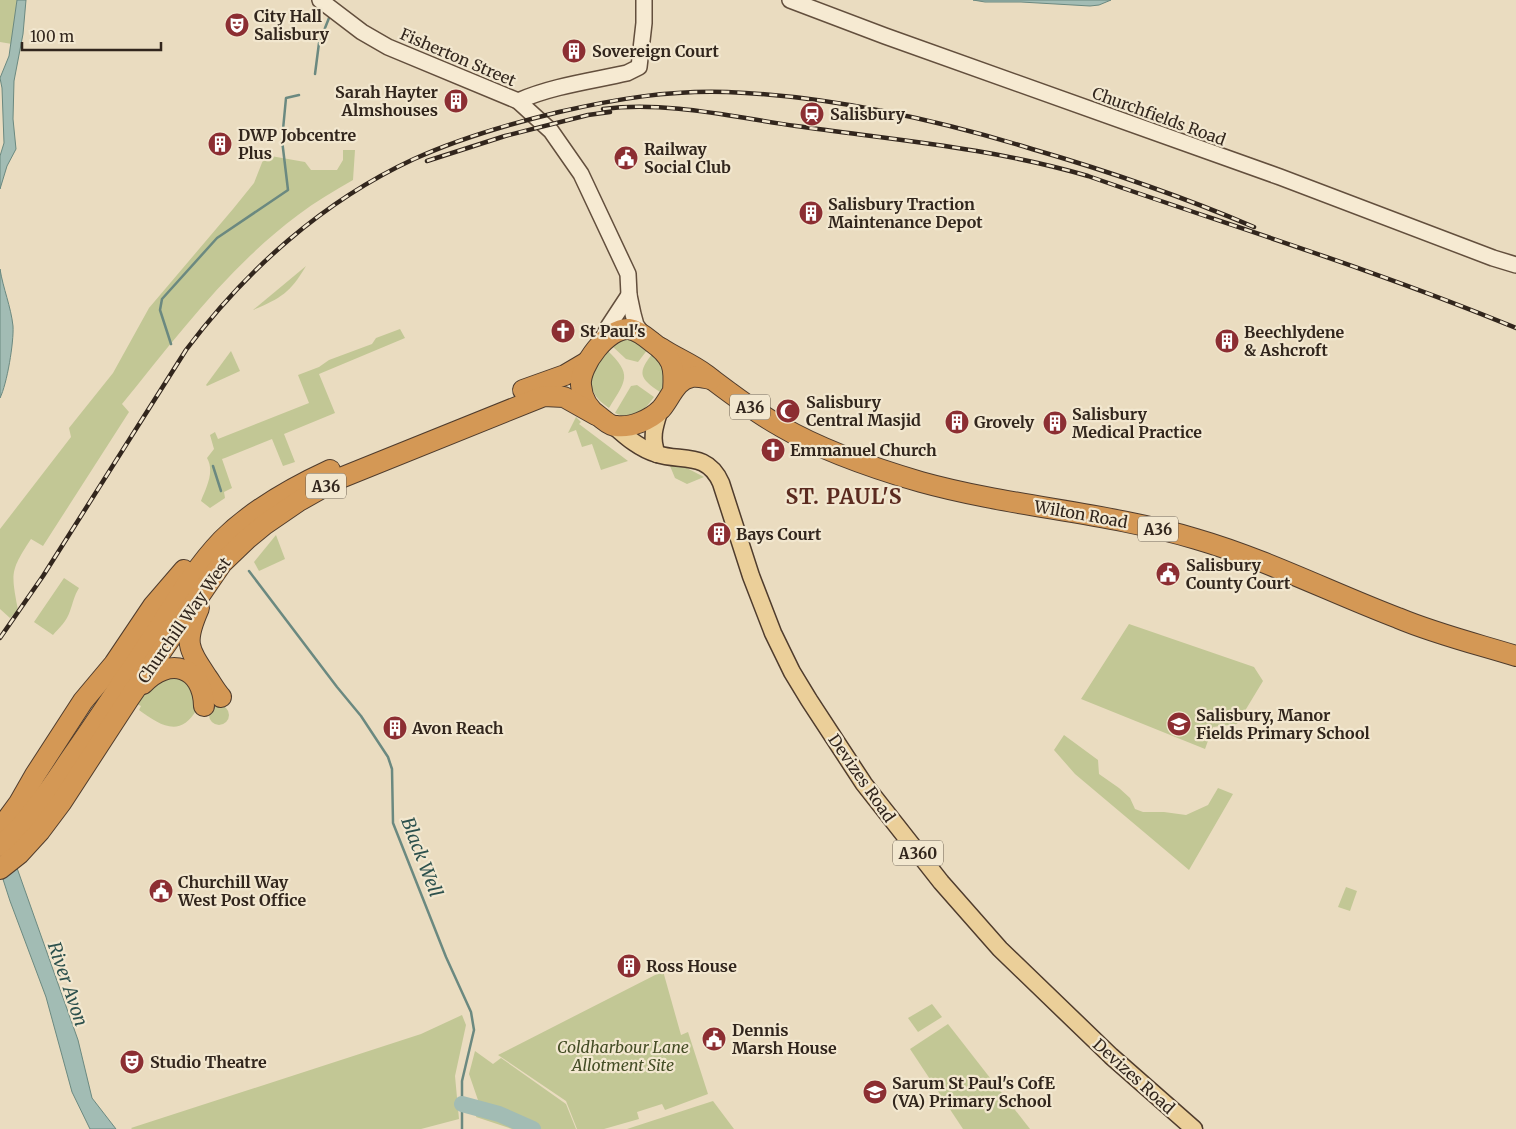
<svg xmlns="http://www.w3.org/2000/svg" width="1516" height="1129" font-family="Merriweather,serif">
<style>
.green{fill:#c2c795}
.water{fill:#a2bcb4;stroke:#6b8980}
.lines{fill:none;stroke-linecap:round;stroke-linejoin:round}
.stream{stroke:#6b8980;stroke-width:2.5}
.river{stroke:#a2bcb4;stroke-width:16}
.secondary-casing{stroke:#634f3d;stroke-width:18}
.primary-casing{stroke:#4f3c2d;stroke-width:19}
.highway-casing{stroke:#4f3c2d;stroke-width:22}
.secondary{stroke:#f6ead2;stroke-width:15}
.primary{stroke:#ebcf99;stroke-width:16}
.highway{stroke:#d49855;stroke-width:20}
.rail-casing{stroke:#32261d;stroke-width:4.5}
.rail{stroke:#f2e7cf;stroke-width:2.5;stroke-dasharray:8;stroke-linecap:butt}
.labels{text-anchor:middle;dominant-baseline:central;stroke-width:4.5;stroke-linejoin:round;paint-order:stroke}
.shield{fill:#f2e7cf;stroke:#6c6052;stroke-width:1}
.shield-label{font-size:15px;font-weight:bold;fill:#32261d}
.poi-label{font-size:16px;font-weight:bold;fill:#32261d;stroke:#f2e7cf;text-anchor:start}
.street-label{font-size:16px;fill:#32261d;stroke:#f2e7cf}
.park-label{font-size:16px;font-style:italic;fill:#444d25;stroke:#f2e7cf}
.water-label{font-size:18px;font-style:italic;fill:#2d514d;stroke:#f2e7cf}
.district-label{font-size:21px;font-weight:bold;letter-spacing:1px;fill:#5b2a1f;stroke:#f2e7cf}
</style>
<rect width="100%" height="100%" fill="#eadcc0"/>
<!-- green -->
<g class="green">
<polygon points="0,0 17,0 12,44 0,42"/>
<path d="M343,150H355L353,180C334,191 315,202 298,215C228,267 176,338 122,404L129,412L43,546L31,539C10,571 11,573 18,610L10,618L0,609V529L71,437L69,428L113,373L149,308L233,209L254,183L265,155L305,162L311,170H337L343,160Z"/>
<path d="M306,266C290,293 281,298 253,310Z"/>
<path d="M400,329L405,338L319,374L335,413L284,434L295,462L283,466L272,439L225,458L222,459L232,488L224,492L225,498L210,508L201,501C206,488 215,472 207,458L214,449L210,435L215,432L218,439L309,403L298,375L319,367L329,360L372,344L376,338Z"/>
<polygon points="626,336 648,349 638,362 626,359 611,345"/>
<path d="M607,350C633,375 626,380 609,408C582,390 589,371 607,350Z"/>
<polygon points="231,351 240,371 207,386 206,385"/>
<path d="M653,353C664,366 672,376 660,392C639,378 637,373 653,353Z"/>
<path d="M637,385L654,397C643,412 634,422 615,413L631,386Z"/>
<polygon points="576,417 581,422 579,424 628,461 601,470 592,444 582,447 576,430 568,433"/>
<polygon points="681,465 704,477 687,484 675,478 670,466"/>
<polygon points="276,535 285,559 259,571 254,562"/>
<path d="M64,578L79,588C74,596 73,603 70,611C67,621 59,628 53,635L34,622Z"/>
<polygon points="1129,624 1254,667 1263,681 1237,724 1213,727 1205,749 1081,699"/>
<path d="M160,675L187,678L197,709C180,739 160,725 139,710L141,706L135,703Z"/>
<circle cx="219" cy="715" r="10"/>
<polygon points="1064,735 1098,760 1099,774 1119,788 1130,798 1135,809 1143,812 1164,812 1186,815 1208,805 1218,788 1233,794 1189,870 1075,774 1054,750"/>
<polygon points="1346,887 1357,891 1350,911 1338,907"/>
<polygon points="663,971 681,1035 688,1032 708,1094 665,1110 662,1104 637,1112 639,1119 604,1129 577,1129 566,1101 498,1055"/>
<polygon points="932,1004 942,1017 918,1032 908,1018"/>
<polygon points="462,1015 466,1025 455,1076 459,1119 421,1129 132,1129 131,1128 421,1034"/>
<polygon points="948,1024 1030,1129 963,1129 910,1049"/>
<polygon points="475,1051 493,1064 501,1058 566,1104 576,1129 512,1129 476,1117 479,1103 469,1074"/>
<polygon points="713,1101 734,1129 627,1129"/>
</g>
<!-- water -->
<g class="water">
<polygon points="17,0 26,0 23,34 14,81 13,119 16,149 7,166 0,189 0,156 4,143 2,88 0,78 9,56"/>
<polygon points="973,0 1111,0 1099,5 1090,6 1021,2 985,2"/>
<path d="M0,269C3,288 11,307 13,326C14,342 7,384 0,398Z"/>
<polygon points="0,820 78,1040 92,1098 116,1129 90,1129 72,1092 46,997 10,901 0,870"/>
</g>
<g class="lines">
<!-- stream -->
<g class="stream">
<polyline points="315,74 319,43 331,13"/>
<polyline points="171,344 160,310 162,299 217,238 288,190 282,140 286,98 299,95"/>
<polyline points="213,466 221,491"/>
<polyline points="249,571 337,687 361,716 388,757 392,769 393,823 446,957 471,1012 474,1030 462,1081 462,1129"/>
</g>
<!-- river -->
<polyline class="river" points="462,1104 499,1114 533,1129"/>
<defs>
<g id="secondary">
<polyline points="320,0 362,32 388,47 518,101 551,131 581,174 628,274 629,295 633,314 636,325 644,336"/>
<polyline points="790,0 885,36 1280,177 1493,258 1516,265"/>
<path d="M518,101C552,86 591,81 627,73L639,67L644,23V0"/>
<polyline points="601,342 608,327 629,295"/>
</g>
<g id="primary">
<path d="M614,426C626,437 640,449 657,454C681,462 707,451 721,483L751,576L773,633L792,672L809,700L864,784L941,882L1000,949L1111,1056L1194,1129"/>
<path d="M657,454C650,438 655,425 660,409"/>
</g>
<g id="highway">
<path d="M661,348C674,357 692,364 705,374C729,392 753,411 780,426C821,450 876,469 921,482C1011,507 1106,512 1196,539C1265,559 1330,592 1398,618C1436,634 1477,644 1516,656"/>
<polyline points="523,390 565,375 587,362"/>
<path d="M673,391C675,367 673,357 652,342C646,337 637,330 629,329C608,327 579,366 581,385C582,398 589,410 600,417C604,420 610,426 616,426C631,428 650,420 661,409C670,399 676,379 692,377C697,376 705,378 711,379"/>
<path d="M199,608C184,642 187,647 207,677C212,684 215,690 221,697"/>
<path d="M143,684C169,656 203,666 204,706"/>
<polyline points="0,829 19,803 35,775 83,701 114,664 153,606 184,570"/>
<path d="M0,846C30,821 51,787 73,755C102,713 130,671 158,629C177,599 197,566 222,540C252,510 291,488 330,470"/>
<polyline points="0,869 19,854 40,831 61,803 130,697 222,563 247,539 264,525 299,501 338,479 544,396 564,397 596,415"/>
</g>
</defs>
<!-- secondary casing -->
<use href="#secondary" class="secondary-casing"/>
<!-- primary casing -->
<use href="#primary" class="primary-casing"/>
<!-- highway casing -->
<use href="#highway" class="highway-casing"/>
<!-- secondary -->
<use href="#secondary" class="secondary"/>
<!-- primary -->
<use href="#primary" class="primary"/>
<!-- highway -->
<use href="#highway" class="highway"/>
<defs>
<g id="rail">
<path d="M603,109C667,101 733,117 796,126C894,140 993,148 1088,176C1231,226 1376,270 1516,328"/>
<polyline points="427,161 505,136 588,115 610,112"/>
<path d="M0,638L43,576L186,350C246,270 323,201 414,159C460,138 509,124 559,112C616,99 669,90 727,92C831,96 934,119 1032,149C1108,171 1181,196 1254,227"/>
</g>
</defs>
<!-- rail casing -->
<use href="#rail" class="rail-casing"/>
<!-- rail -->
<use href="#rail" class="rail"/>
</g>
<!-- icons -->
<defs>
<symbol id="theatre-disc" viewBox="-11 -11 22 22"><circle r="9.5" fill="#8c2e32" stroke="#f2e7cf"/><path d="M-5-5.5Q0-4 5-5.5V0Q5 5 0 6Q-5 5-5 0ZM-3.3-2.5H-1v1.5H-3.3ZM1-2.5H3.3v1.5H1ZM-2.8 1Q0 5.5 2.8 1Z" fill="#fff"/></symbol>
<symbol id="building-disc" viewBox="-11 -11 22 22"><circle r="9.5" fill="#8c2e32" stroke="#f2e7cf"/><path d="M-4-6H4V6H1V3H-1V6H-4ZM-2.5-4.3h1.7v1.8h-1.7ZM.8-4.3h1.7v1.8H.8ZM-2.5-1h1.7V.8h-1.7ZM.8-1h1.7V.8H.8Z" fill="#fff"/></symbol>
<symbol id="station-disc" viewBox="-11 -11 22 22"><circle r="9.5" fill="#8c2e32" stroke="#f2e7cf"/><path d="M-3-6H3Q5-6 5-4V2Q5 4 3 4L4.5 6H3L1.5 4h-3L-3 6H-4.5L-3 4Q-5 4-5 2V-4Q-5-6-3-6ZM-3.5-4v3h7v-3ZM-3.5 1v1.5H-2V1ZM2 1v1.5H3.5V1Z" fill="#fff"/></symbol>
<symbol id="civic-disc" viewBox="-11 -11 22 22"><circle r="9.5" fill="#8c2e32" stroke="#f2e7cf"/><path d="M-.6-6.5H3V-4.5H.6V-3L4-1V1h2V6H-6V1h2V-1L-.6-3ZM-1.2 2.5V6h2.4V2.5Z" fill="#fff"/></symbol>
<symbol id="church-disc" viewBox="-11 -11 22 22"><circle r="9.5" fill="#8c2e32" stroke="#f2e7cf"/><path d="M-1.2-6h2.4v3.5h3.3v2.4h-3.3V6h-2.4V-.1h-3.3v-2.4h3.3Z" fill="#fff"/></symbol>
<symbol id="mosque-disc" viewBox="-11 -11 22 22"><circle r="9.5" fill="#8c2e32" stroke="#f2e7cf"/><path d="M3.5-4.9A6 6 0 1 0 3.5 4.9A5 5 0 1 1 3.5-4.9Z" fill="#fff"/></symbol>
<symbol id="school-disc" viewBox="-11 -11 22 22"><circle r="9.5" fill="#8c2e32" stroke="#f2e7cf"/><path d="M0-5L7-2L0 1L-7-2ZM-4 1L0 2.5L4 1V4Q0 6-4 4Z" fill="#fff"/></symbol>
</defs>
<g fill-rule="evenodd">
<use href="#theatre-disc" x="223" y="11" width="28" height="28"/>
<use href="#building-disc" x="560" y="37" width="28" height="28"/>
<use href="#building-disc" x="442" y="87" width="28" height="28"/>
<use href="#station-disc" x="798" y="100" width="28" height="28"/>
<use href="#building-disc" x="206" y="130" width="28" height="28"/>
<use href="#civic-disc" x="612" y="144" width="28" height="28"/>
<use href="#building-disc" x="797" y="199" width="28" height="28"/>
<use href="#church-disc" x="549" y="317" width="28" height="28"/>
<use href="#building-disc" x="1213" y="327" width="28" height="28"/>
<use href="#mosque-disc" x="774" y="397" width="28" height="28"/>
<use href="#building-disc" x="943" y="408" width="28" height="28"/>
<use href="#building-disc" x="1041" y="409" width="28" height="28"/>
<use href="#church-disc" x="759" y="436" width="28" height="28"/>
<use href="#building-disc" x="705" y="520" width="28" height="28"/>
<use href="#civic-disc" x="1154" y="560" width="28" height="28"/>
<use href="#school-disc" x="1165" y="710" width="28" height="28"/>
<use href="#building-disc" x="381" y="714" width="28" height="28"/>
<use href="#civic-disc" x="147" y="877" width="28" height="28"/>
<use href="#building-disc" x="615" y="952" width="28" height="28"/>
<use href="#civic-disc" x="700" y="1025" width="28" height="28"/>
<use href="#theatre-disc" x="118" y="1048" width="28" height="28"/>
<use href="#school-disc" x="861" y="1078" width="28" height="28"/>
</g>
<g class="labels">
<!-- shield labels -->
<g class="shield">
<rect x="730" y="394.5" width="40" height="25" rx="4"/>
<rect x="306" y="473.5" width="40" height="25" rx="4"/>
<rect x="1138" y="516.5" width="40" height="25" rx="4"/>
<rect x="893" y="840.5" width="50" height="25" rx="4"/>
</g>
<g class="shield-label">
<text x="750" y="407">A36</text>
<text x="326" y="486">A36</text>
<text x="1158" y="529">A36</text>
<text x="918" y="853">A360</text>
</g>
<!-- poi labels -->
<g class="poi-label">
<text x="254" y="16">City Hall<tspan x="254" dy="18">Salisbury</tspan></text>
<text x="592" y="51">Sovereign Court</text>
<text x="438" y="92" text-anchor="end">Sarah Hayter<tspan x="438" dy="18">Almshouses</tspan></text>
<text x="830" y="114">Salisbury</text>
<text x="238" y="135">DWP Jobcentre<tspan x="238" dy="18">Plus</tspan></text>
<text x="644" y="149">Railway<tspan x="644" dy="18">Social Club</tspan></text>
<text x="828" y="204">Salisbury Traction<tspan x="828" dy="18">Maintenance Depot</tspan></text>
<text x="580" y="331">St Paul's</text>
<text x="1244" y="332">Beechlydene<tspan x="1244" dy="18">&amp; Ashcroft</tspan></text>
<text x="806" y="402">Salisbury<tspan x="806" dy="18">Central Masjid</tspan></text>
<text x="1072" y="414">Salisbury<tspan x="1072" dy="18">Medical Practice</tspan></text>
<text x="974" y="422">Grovely</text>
<text x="790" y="450">Emmanuel Church</text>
<text x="736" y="534">Bays Court</text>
<text x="1186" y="565">Salisbury<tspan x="1186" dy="18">County Court</tspan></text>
<text x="1196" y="715">Salisbury, Manor<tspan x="1196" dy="18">Fields Primary School</tspan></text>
<text x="412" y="728">Avon Reach</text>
<text x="178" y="882">Churchill Way<tspan x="178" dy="18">West Post Office</tspan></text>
<text x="646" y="966">Ross House</text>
<text x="732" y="1030">Dennis<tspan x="732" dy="18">Marsh House</tspan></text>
<text x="150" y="1062">Studio Theatre</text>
<text x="892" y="1083">Sarum St Paul's CofE<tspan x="892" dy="18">(VA) Primary School</tspan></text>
</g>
<!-- street labels -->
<g class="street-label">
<text transform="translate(458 57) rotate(23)">Fisherton Street</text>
<text transform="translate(1159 116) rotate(20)">Churchfields Road</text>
<text transform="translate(1081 514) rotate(10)">Wilton Road</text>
<text transform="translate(184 620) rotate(-55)">Churchill Way West</text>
<text transform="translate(862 778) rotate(55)">Devizes Road</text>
<text transform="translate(1134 1076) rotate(42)">Devizes Road</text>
</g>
<!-- park labels -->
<g class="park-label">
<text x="623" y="1047">Coldharbour Lane<tspan x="623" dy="18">Allotment Site</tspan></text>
</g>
<!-- water labels -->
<g class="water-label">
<text transform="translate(422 857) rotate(69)">Black Well</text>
<text transform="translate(68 984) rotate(71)">River Avon</text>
</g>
<!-- district labels -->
<g class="district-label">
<text x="844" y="496">ST. PAUL'S</text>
</g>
</g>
<!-- scale -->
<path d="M22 42v8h139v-8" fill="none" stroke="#32261d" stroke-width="2.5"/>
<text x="30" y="42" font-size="15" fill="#32261d" stroke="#f2e7cf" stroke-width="4" paint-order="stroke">100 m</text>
</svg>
